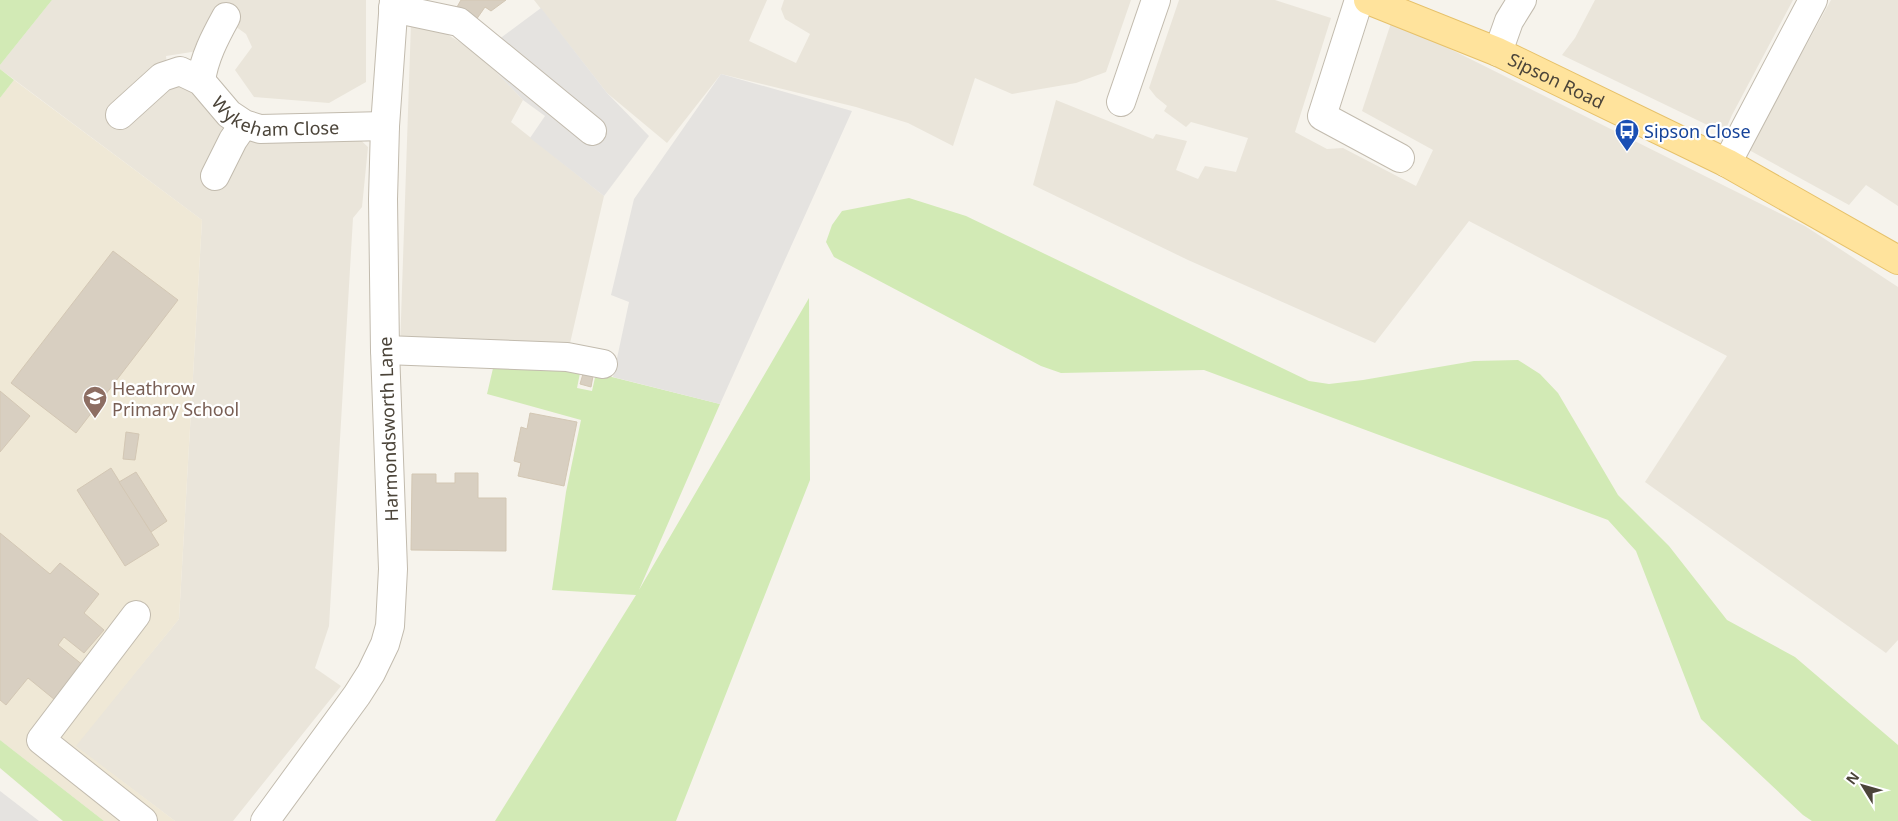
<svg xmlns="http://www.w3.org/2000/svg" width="1898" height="821" font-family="'Noto Sans',sans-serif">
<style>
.residential{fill:#eae5da}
.education{fill:#efe8d6}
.green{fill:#d2eab5}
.parking{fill:#e5e3e0}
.building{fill:#d8cfc1;stroke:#d3c7b4}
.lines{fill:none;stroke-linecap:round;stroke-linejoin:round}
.minor-casing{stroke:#c2bbae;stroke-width:30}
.major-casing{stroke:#e6c16a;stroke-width:30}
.minor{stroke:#fff;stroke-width:28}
.major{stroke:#ffe39c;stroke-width:28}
.labels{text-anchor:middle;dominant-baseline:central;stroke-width:4.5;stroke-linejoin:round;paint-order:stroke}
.street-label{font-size:18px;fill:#4b4439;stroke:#fff}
.transit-label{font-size:18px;fill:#164399;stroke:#fff;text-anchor:start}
.education-label{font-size:18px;fill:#785e54;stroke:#fff;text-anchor:start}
</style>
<rect width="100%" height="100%" fill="#f6f3ec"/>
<!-- residential -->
<g class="residential">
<polygon points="52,0 366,0 366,82 329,103 254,97 235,70 252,47 246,34 225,19 198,51 166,56 168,76 202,82 235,124 353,133 368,147 362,207 353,218 329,626 315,668 341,686 233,821 175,821 75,746 179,619 202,220 0,69 0,65"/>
<polygon points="534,0 767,0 749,41 796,63 810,34 785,19 781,9 784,0 1131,0 1106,72 1076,83 1012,94 975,78 953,146 908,123 856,107 721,74 667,143 607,93"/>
<polygon points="1179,0 1275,0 1331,18 1295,132 1327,149 1343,148 1416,186 1433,150 1362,111 1392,20 1805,226 1898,287 1898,640 1886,653 1645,482 1727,356 1469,221 1375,343 1188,260 1033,185 1056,100 1153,139 1156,134 1187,141 1176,170 1198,179 1205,166 1236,172 1248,138 1191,122 1186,127 1164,111 1167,106 1156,97 1149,88"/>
<polygon points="1595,0 1793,0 1732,115 1724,133 1562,55 1575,38"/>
<polygon points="1831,0 1898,0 1898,206 1866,185 1849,205 1749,150"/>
<polygon points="411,23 437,28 479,54 523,100 511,122 604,196 568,352 400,348"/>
</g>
<!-- education -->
<polygon class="education" points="14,80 202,220 179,619 76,746 175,821 104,821 0,740 0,98"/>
<!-- green -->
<g class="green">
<polygon points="0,0 52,0 0,65"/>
<polygon points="0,69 14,80 0,98"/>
<polygon points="909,198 966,216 1309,381 1329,384 1363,380 1474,361 1518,360 1540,374 1558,393 1618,495 1669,546 1727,620 1795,657 1898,745 1898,821 1812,821 1803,815 1701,719 1636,551 1608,520 1204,370 1061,373 1041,366 834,257 826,242 832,225 842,211"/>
<polygon points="809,298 810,480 676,821 495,821 636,595 552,590 566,492 581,420 487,394 494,364 581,368 577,388 592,391 596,373 720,404 639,590"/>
<polygon points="0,740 104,821 63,821 0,768"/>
</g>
<!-- parking -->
<g class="parking">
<polygon points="541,8 607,93 649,136 604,196 530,138 545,116 523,100 479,54"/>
<polygon points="721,74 852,111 720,404 613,377 629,302 611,295 634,199"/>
<polygon points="0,791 39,821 0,821"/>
</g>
<!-- building -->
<g class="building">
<polygon points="461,0 506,0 491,11 485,7 476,20 457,7"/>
<polygon points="113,251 178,300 76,433 11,383"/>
<polygon points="583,374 593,376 591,387 580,384"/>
<polygon points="0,391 30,416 0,452"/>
<polygon points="530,413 577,422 564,486 518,476 521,463 514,461 521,427 527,429"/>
<polygon points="126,432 139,434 135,460 123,459"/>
<polygon points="111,468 159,545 125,566 77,490"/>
<polygon points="136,472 167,521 151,532 119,482"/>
<polygon points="455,473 478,473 478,498 506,498 506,551 411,550 412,474 436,474 436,483 455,483"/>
<polygon points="0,533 50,574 60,563 99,594 84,613 104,630 84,653 64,637 58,645 84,666 55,700 28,678 6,705 0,700"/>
</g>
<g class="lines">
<defs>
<g id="minor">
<polyline points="1359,0 1322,116 1400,158"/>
<polyline points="393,8 459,22 592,131"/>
<polyline points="1498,52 1509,21 1522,0"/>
<path d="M201,81C204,58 215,37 226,17"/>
<polyline points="1121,102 1156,0"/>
<path id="s1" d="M120,115L162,77L180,71L201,81L229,114L244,124L260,129L385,126"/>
<polyline points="1727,163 1813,0"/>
<polyline points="215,176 233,140 244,124"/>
<polyline points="385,350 567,357 603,364"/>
<polyline points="136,615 41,740 143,821"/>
<polyline points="265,821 357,695 371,673 385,644 390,626 393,569 385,350 383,199 385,126 394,0"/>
</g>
<g id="major">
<path id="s2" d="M1368,0L1498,52L1727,163L1898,260"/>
</g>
</defs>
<!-- minor casing -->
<use href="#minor" class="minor-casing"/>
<!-- major casing -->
<use href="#major" class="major-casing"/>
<!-- minor -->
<use href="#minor" class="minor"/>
<!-- major -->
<use href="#major" class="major"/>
</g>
<!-- icons -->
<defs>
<symbol id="bus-pin" viewBox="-11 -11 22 30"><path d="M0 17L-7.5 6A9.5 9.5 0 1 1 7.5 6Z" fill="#1a4fb4" stroke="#fff"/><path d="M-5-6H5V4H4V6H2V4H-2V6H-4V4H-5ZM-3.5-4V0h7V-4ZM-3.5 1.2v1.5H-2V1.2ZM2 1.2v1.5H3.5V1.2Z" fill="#fff"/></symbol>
<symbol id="school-pin" viewBox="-11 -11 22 30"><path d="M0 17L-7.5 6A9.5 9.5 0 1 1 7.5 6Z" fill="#8d6e63" stroke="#fff"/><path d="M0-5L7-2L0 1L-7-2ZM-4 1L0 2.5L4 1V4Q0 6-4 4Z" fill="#fff"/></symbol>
</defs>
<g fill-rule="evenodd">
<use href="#bus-pin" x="1613" y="117" width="28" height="38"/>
<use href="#school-pin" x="81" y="384" width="28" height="38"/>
</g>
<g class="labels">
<!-- street labels -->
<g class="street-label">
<text stroke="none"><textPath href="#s2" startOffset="205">Sipson Road</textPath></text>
<text stroke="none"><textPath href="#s1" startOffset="189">Wykeham Close</textPath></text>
<text transform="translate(388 429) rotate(-92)">Harmondsworth Lane</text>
</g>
<!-- transit labels -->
<g class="transit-label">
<text x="1644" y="131">Sipson Close</text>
</g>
<!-- education labels -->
<g class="education-label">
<text x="112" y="388">Heathrow<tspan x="112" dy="21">Primary School</tspan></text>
</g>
</g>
<!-- north arrow -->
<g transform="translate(1863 786) rotate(307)" stroke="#ffffff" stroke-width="4" paint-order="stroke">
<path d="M0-4L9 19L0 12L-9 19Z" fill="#4b4439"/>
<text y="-8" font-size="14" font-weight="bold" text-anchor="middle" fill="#4b4439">N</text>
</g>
</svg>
